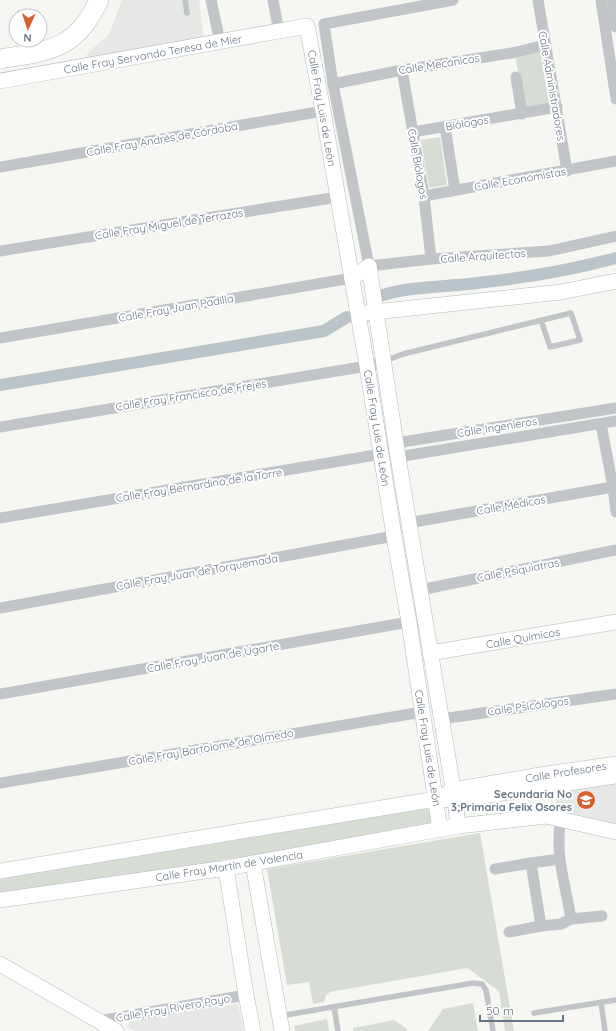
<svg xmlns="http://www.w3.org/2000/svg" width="616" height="1031" font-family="Quicksand,sans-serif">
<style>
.built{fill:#e6e8e6}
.green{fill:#d7ddd4}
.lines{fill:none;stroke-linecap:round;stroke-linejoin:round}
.canal{stroke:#bbc5c9;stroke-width:12}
.secondary-casing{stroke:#b4b8bd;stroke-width:16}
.highway-casing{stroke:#b6b9bc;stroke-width:20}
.lane{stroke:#c1c5c8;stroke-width:5.5}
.street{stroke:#c1c5c8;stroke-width:11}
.secondary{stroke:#fff;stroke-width:15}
.highway{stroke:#fff;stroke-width:19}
.labels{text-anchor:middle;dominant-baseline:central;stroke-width:4;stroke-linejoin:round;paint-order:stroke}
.street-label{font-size:11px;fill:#667583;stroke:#fff}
.poi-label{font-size:11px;font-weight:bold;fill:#667583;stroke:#fff;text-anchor:end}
</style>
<rect width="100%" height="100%" fill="#f6f6f3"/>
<!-- built -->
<g class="built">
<polygon points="122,0 199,0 204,41 88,61 87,54 109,34"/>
<polygon points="616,780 616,830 552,811 560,789"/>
<polygon points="238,1004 244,1031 135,1031 126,1026 134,1019"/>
</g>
<!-- green -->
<g class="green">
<polygon points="544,49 553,105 524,112 515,54"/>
<polygon points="440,137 447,185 429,188 421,140"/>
<polygon points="423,809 430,810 432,823 426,827 0,897 0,879"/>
<polygon points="480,833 514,1031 505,1031 499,991 467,968 330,992 326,995 324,1002 313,1004 309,982 287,985 267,869"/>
<polygon points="473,1003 478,1031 428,1031 443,1009"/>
<polygon points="327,1019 329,1031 295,1031 294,1026"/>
<polygon points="394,1020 407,1029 407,1031 353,1031 353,1028"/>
</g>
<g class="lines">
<!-- canal -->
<g class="canal">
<path d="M383,295C413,286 446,287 477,283C524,278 571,270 616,258"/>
<polyline points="0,385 324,331 347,317"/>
</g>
<defs>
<g id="secondary">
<polyline points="0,81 307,26 323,111 367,366 394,536 409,622 440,830"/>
<polyline points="352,278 369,266 398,457 455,800 458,826"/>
<polyline points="365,313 561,292 616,281"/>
<polyline points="430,653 616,622"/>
<polyline points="444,795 453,790 546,774 616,764"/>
<polyline points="253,863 282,1031"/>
<polyline points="0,871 436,799 455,800 616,776"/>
<polyline points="0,900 219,869"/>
<polyline points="0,964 116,1031"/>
<polyline points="253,1031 246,995 226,868 458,826 546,816 616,832"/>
</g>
<path id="highway" d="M0,59C49,51 76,50 99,0"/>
</defs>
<!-- secondary casing -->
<use href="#secondary" class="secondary-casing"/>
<!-- highway casing -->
<use href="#highway" class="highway-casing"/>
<!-- lane -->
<g class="lane">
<polyline points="185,0 187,13"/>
<polyline points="385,361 403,354 571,313 580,340 550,347 541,320"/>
<polyline points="601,1002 605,1031"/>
<polyline points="334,1007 338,1031"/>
<polyline points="534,1013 616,1000"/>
<polyline points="280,1016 473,983 482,984 486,990 493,1031"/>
</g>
<!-- street -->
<g class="street">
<polyline points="211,0 220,42"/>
<polyline points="273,0 279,32"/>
<polyline points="453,0 324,24 333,84 369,266 431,259 549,251 616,236"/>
<polyline points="538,0 567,171"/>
<polyline points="601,0 616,99"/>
<polyline points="612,0 616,27"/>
<polyline points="402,70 424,196 431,259"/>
<polyline points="516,77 522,114"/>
<polyline points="333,84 402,70 512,53 545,45"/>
<polyline points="445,127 455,190"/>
<polyline points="413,132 557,107"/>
<polyline points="0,167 323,111"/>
<polyline points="424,196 616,161"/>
<polyline points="0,251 338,197"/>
<polyline points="0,338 352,278"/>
<polyline points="601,424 613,487 616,512"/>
<polyline points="0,427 367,366 382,362"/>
<polyline points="390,448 396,443 616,408"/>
<polyline points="0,518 382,454 398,457 616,421"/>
<polyline points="408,523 613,487"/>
<polyline points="420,590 616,550"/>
<polyline points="0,608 394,536"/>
<polyline points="0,694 409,622 425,624"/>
<polyline points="441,719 616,694"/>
<polyline points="0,783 422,712"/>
<path d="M560,859L531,863L541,926L561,924L571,919C566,886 554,853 561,819"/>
<polyline points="495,869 531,863"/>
<polyline points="571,919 602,916"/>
<polyline points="509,932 541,926"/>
<polyline points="99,1021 246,995"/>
</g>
<!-- secondary -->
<use href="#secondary" class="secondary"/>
<!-- highway -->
<use href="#highway" class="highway"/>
</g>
<!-- icons -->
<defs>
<symbol id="school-disc" viewBox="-11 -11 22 22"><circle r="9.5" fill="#db5d2d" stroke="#fff"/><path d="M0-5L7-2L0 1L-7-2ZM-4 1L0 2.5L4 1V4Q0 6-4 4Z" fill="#fff"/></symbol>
</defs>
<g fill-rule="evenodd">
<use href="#school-disc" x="575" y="789" width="22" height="22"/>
</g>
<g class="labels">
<!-- street labels -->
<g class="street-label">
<text transform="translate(153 54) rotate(-10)">Calle Fray Servando Teresa de Mier</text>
<text transform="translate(439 64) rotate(-9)">Calle Mecánicos</text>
<text transform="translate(552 86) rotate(80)">Calle Administradores</text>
<text transform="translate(322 108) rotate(80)">Calle Fray Luis de León</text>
<text transform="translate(467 123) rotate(-10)">Biólogos</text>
<text transform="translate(162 139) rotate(-10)">Calle Fray Andrés de Córdoba</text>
<text transform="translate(418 164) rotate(80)">Calle Biólogos</text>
<text transform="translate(520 179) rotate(-10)">Calle Economistas</text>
<text transform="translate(169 224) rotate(-9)">Calle Fray Miguel de Terrazas</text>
<text transform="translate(483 256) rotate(-4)">Calle Arquitectos</text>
<text transform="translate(176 308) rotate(-10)">Calle Fray Juan Padilla</text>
<text transform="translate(191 395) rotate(-9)">Calle Fray Francisco de Frejes</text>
<text transform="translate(497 427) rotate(-9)">Calle Ingenieros</text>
<text transform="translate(377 428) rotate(81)">Calle Fray Luis de León</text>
<text transform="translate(199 485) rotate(-9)">Calle Fray Bernardino de la Torre</text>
<text transform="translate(511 505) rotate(-10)">Calle Médicos</text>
<text transform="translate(518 570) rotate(-11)">Calle Psiquiatras</text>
<text transform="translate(197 572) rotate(-10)">Calle Fray Juan de Torquemada</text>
<text transform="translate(523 638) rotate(-10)">Calle Químicos</text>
<text transform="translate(213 657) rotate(-10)">Calle Fray Juan de Ugarte</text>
<text transform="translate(528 706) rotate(-8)">Calle Psicólogos</text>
<text transform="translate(211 747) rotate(-10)">Calle Fray Bartolomé de Olmedo</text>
<text transform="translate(428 748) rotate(81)">Calle Fray Luis de León</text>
<text transform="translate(566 772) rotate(-9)">Calle Profesores</text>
<text transform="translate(229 866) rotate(-9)">Calle Fray Martín de Valencia</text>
<text transform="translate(173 1008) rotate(-10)">Calle Fray Rivero Payo</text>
</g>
<!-- poi labels -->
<g class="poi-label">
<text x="572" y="794">Secundaria No<tspan x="572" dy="13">3;Primaria Felix Osores</tspan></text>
</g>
</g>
<!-- north arrow -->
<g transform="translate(28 28) rotate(183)"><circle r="19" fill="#ffffff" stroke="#c2c8cd"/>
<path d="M0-3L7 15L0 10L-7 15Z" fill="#db5d2d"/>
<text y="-6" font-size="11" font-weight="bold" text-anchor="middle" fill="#667583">N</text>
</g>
<!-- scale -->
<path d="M480 1015v6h83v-6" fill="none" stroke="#667583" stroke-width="2"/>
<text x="486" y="1015" font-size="12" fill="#667583" stroke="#ffffff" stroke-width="3" paint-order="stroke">50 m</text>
</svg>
